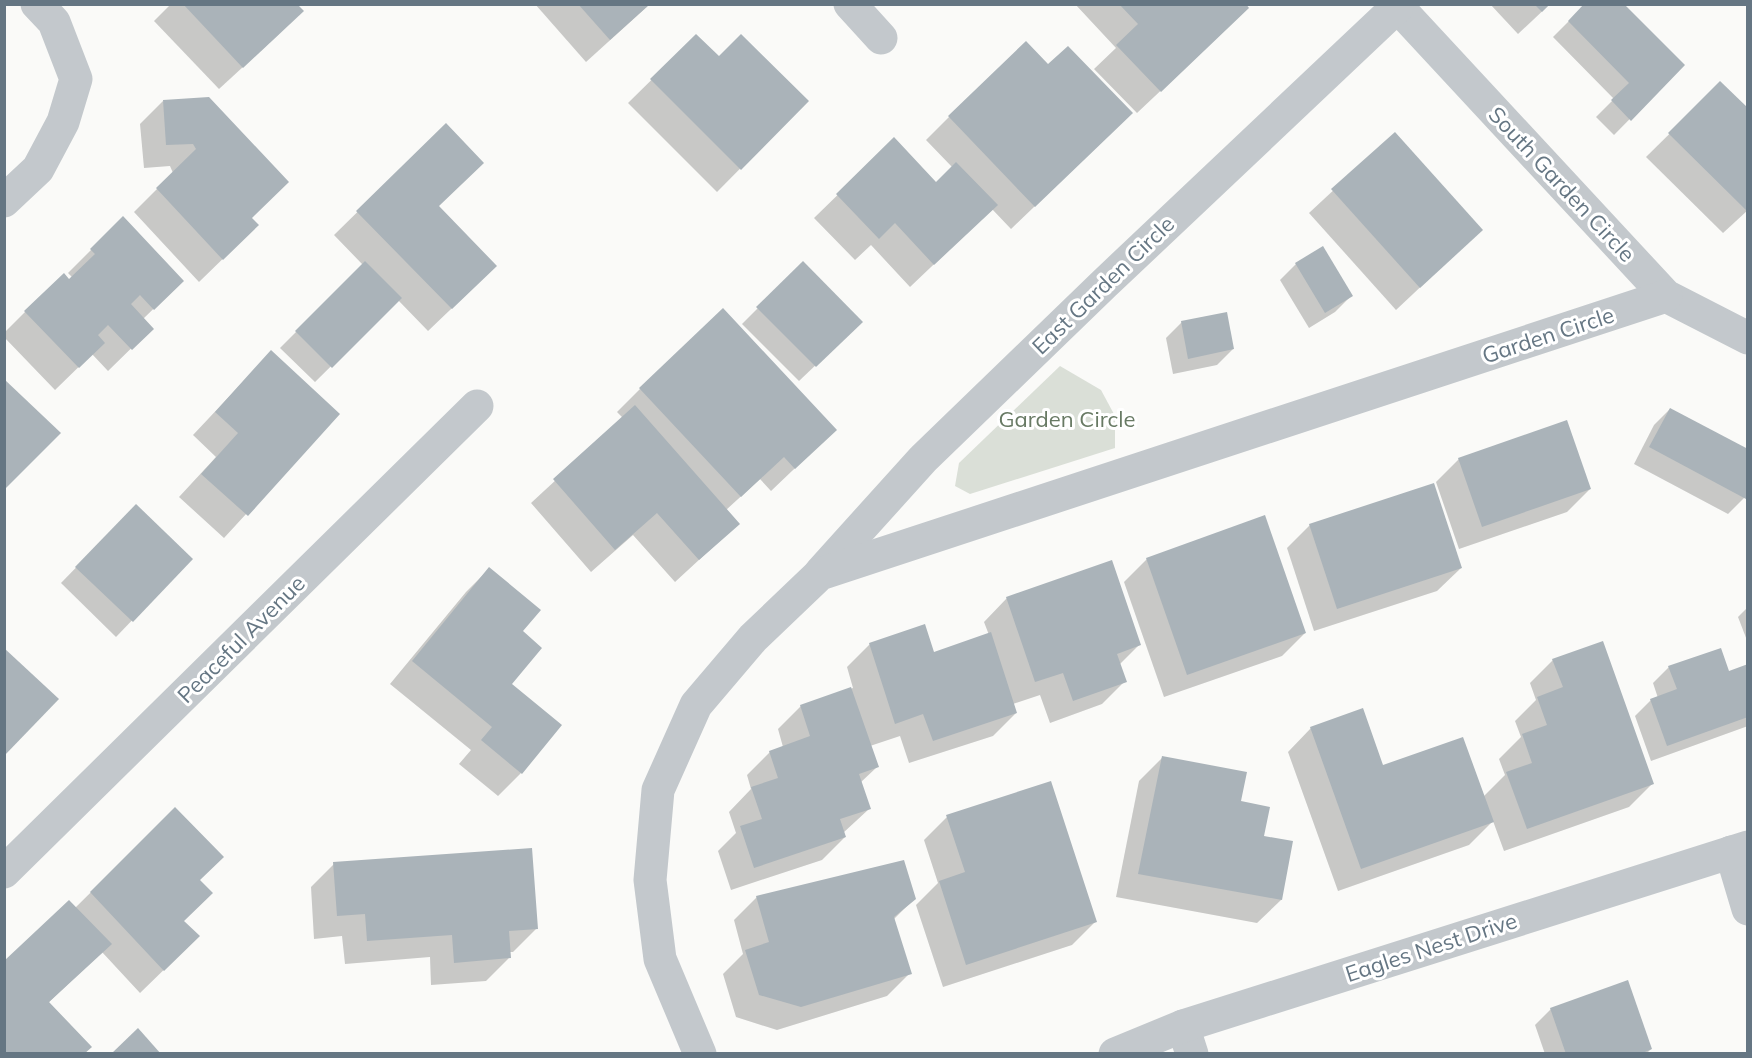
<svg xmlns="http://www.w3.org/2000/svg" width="1752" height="1058" font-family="Mulish,sans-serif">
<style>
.green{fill:#dadfd7}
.shadow{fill:#0003}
.building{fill:#aab3b9}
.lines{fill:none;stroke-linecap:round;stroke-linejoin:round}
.minor{stroke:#c3c8cc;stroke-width:33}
.labels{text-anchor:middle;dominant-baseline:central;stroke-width:6;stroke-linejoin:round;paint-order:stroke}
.street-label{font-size:22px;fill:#657683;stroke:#fff}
.park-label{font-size:22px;fill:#687a64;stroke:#fff}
</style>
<rect width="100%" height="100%" fill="#fafaf8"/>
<!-- green -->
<polygon class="green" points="1060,366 1101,390 1115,416 1115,448 970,494 955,486 959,463"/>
<!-- shadow -->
<g class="shadow">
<polygon points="171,4 295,4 279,34 219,89 154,21"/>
<polygon points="535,4 650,4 586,62"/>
<polygon points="1075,4 1244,4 1224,31 1137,113 1094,69 1116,48"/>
<polygon points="1490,4 1550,4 1518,34"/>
<polygon points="1586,4 1683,65 1614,135 1596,117 1614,99 1553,37"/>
<polygon points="696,36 719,58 807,101 717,192 628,103"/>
<polygon points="1720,84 1748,210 1723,233 1646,157"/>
<polygon points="163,101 250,218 234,248 199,282 134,212 173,173 170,166 144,168 140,124"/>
<polygon points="949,117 1108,136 1011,229 992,209 910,287 871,245 855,260 814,218 894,140 936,184 953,168 926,140"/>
<polygon points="446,125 438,206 472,289 428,331 398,300 315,382 280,348 363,265 334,235"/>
<polygon points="1394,134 1481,230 1396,310 1309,213"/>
<polygon points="123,218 182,281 143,319 152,328 108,371 92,354 55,390 4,337 4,333 25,312 69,281 73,278 68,273"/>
<polygon points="803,263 861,322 799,381 742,324"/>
<polygon points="1296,264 1351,296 1335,312 1309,328 1280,280"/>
<polygon points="1182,322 1233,349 1217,365 1173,374 1166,338"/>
<polygon points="271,352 338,414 224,538 179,497 216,457 193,435"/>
<polygon points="640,389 835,430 771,491 760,479 726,510 738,524 675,582 633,535 591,572 531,503 623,418 617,412"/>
<polygon points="1670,409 1748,492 1744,498 1728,514 1634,464 1654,425"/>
<polygon points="1459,459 1590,489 1567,512 1459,549 1436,482"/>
<polygon points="136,506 191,559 116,637 61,583"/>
<polygon points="1310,525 1461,568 1437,591 1314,631 1287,548"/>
<polygon points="1147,559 1305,633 1282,656 1164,697 1124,582"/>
<polygon points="489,569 520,632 510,684 521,773 498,796 459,764 471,750 390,684 466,592"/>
<polygon points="1007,598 1140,644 1119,665 1125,681 1102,704 1050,723 1040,695 1013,704 1016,713 993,736 909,763 900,736 870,746 877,767 860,783 869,809 843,833 845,837 822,860 731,890 718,851 736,833 729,812 751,789 747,775 770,752 783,747 778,729 801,706 853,688 847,667 870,644 933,653 989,635 984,622"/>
<polygon points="1748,607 1748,643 1738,617"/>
<polygon points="1553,660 1652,784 1629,807 1504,851 1493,821 1469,845 1338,891 1288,752 1311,728 1382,767 1483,797 1505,775 1499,759 1521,737 1515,721 1536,700 1530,683"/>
<polygon points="1748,666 1748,726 1651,761 1635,716 1651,700 1658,698 1653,683 1669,667 1728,673"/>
<polygon points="1162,758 1239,802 1263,837 1281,900 1257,923 1116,897 1139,781"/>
<polygon points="175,809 199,880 182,921 175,959 140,993 102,952 48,1003 4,1054 75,908"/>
<polygon points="947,817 1095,922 1072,945 943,987 916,905 938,883 924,840"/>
<polygon points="334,864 536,929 513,952 509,952 509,958 486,981 431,985 430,957 345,964 342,936 314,939 311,887"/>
<polygon points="757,897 914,899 894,919 910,973 887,996 777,1030 736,1017 723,974 743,954 734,920"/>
<polygon points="1551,1009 1651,1049 1646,1054 1545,1054 1535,1025"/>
</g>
<!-- building -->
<g class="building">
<polygon points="183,4 297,4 304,11 243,68"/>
<polygon points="578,4 650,4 610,40"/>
<polygon points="1119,4 1246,4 1249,8 1161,92 1116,45 1138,24"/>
<polygon points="1534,4 1550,4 1542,12"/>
<polygon points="1584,4 1624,4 1685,65 1631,121 1611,100 1629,83 1568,21"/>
<polygon points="696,34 719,56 741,34 809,101 741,170 650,79"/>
<polygon points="1026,41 1048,64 1068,46 1133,113 1035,207 948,116"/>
<polygon points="1720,81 1748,108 1748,212 1668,133"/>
<polygon points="209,97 289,182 252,218 259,225 223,260 156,188 196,149 193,144 166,145 163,100"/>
<polygon points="446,123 484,163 439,206 497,266 452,309 356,211"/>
<polygon points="1395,132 1483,230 1420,288 1331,189"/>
<polygon points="894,137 936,182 956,162 998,205 934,265 895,223 879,239 836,194"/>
<polygon points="123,216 184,281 154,310 140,295 131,304 154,329 132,350 108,325 98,335 105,343 79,368 24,311 64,273 69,279 95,254 90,249"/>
<polygon points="1323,246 1353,296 1325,313 1295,263"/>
<polygon points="365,261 402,298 332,368 295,331"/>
<polygon points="803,261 863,322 816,367 756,307"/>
<polygon points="723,308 837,430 795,469 784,457 741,497 639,388"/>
<polygon points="1227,312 1234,349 1188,359 1181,321"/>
<polygon points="271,350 340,414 248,516 201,474 238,433 215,412"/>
<polygon points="4,379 61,433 4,490"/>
<polygon points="635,405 740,524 699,560 657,513 615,550 553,479"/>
<polygon points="1670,408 1748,449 1748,495 1746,499 1649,447"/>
<polygon points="1567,420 1591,489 1482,527 1458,458"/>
<polygon points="1434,483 1462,568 1337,609 1309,524"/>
<polygon points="136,504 193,559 133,622 75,567"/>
<polygon points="1265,515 1306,633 1187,675 1146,558"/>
<polygon points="1112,560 1141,645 1117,654 1127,682 1073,701 1063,673 1035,682 1006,597"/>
<polygon points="489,567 541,610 523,631 542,648 512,684 562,725 522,774 481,740 492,727 412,661"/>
<polygon points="925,624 934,652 991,632 1017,713 933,741 923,714 895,724 869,643"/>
<polygon points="1603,641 1654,784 1527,829 1506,772 1532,763 1522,734 1547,725 1537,697 1563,687 1552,659"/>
<polygon points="4,648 59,699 4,756"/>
<polygon points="1721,648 1729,671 1748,664 1748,717 1667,746 1650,699 1677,689 1668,666"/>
<polygon points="851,687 879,767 859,774 871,809 840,819 846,837 754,868 740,826 762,819 751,787 778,778 769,751 810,736 800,705"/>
<polygon points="1363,708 1383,765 1463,737 1494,822 1361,869 1310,727"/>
<polygon points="1162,756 1247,772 1241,801 1270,807 1264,836 1293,841 1282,900 1138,874"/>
<polygon points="1051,781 1097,922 966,965 939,881 965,872 946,815"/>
<polygon points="175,807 224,857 200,880 213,893 184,921 200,936 164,971 90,892"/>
<polygon points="532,848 538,929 509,931 511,958 454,963 452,935 367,941 365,914 337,916 333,862"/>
<polygon points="904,860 916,899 894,917 912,974 801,1007 759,995 745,950 769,942 756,896"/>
<polygon points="69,900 112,944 49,1002 92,1047 84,1054 4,1054 4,961"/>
<polygon points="1628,980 1652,1049 1640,1054 1566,1054 1550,1008"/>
<polygon points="138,1028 161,1054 111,1054"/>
</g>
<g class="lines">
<!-- minor -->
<g class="minor">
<polyline points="850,4 881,38"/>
<polyline points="1395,4 1666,296 1748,338"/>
<polyline points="4,201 38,169 63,122 76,79 54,22 37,4"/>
<polyline points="821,572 923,459 1104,284 1397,7"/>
<polyline points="1731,852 1748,909"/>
<polyline points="4,872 477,406"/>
<polyline points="1183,1026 1192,1054"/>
<polyline points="700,1054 660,959 650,880 658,790 696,705 753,638 820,574 1666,296"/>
<polyline points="1115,1054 1183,1026 1748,847"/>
</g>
</g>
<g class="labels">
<!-- street labels -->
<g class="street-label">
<text transform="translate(1562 184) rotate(47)">South Garden Circle</text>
<text transform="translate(1103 285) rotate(-44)">East Garden Circle</text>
<text transform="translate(1548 335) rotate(-18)">Garden Circle</text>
<text transform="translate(241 639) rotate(-45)">Peaceful Avenue</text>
<text transform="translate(1431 947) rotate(-18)">Eagles Nest Drive</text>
</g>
<!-- park labels -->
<g class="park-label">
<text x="1067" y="419">Garden Circle</text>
</g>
</g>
<!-- border -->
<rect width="1752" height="1058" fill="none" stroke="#657683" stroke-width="12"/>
</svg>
